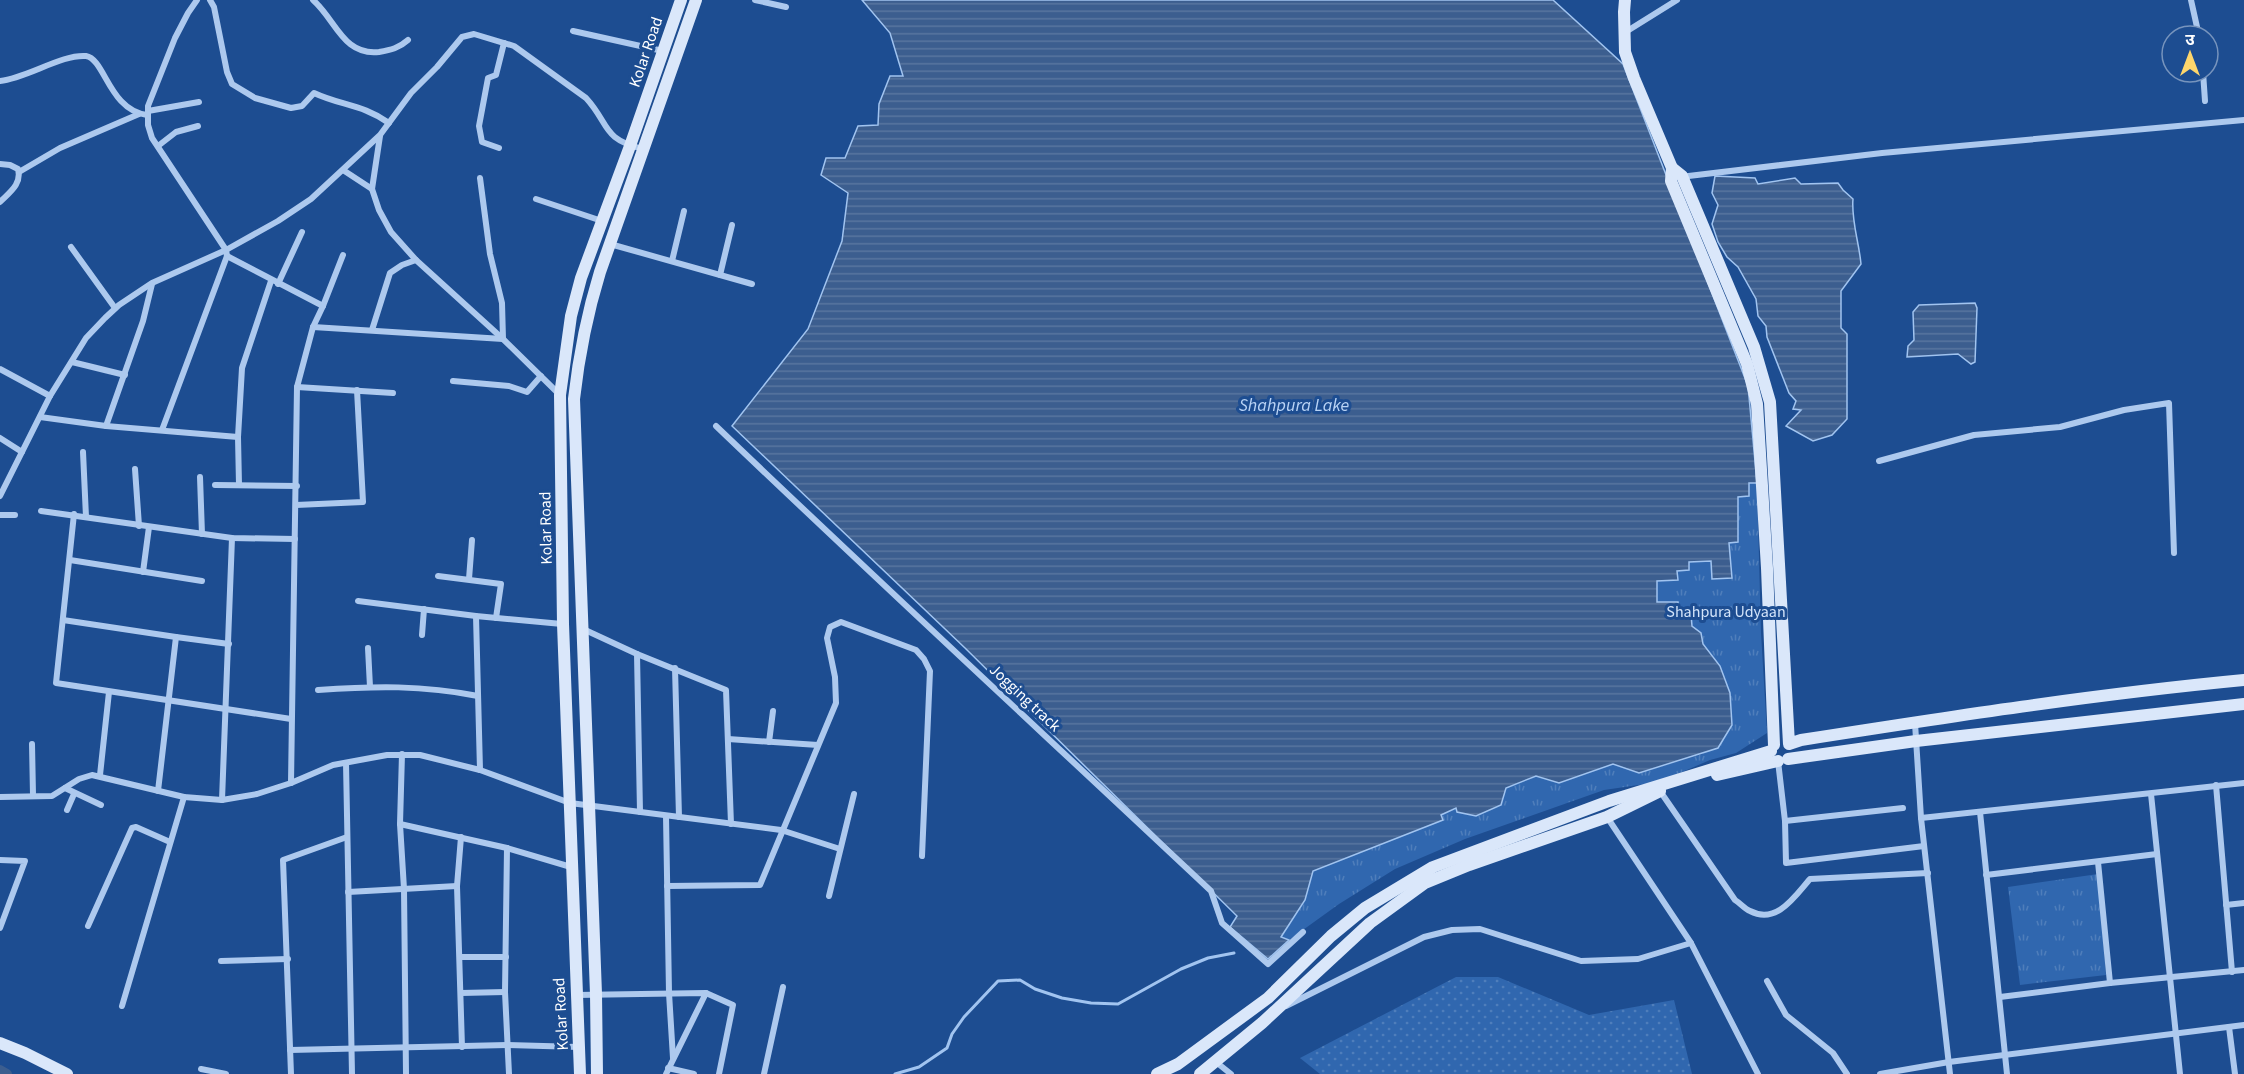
<svg xmlns="http://www.w3.org/2000/svg" width="2244" height="1074" font-family="'Source Sans 3','Noto Sans Devanagari',sans-serif">
<style>
.grass{fill:url(#grass-dots)}
.park{fill:url(#park-tufts)}
.water{fill:url(#water-rules);stroke:#a1c4f0;stroke-width:1.5}
.lines{fill:none;stroke-linecap:round;stroke-linejoin:round}
.stream{stroke:#a1c4f0;stroke-width:3}
.canal{stroke:#3c5e8f;stroke-width:10}
.street{stroke:#adc9ee;stroke-width:6}
.secondary{stroke:#dae7fa;stroke-width:12}
.labels{text-anchor:middle;dominant-baseline:central;stroke-width:6;stroke-linejoin:round;paint-order:stroke}
.street-label{font-size:16px;fill:#fff;stroke:#1d4d91}
.park-label{font-size:16px;fill:#d3e4fa;stroke:#1d4d91}
.water-label{font-size:18px;font-style:italic;fill:#b9d3f5;stroke:#1d4d91}
</style>
<defs>
<pattern id="grass-dots" width="8" height="8" patternUnits="userSpaceOnUse" patternTransform="scale(1.5)"><rect width="8" height="8" fill="#3067af"/><path d="M2 2h.1M6 6h.1" fill="none" stroke="#4f7ebb" stroke-width="1.8" stroke-linecap="round"/></pattern>
<pattern id="park-tufts" width="24" height="20" patternUnits="userSpaceOnUse" patternTransform="scale(1.5)"><rect width="24" height="20" fill="#3067af"/><path d="M3 7l-1-3M5 7V3M7 7l1-3M15 17l-1-3M17 17v-4M19 17l1-3" fill="none" stroke="#4f7ebb"/></pattern>
<pattern id="water-rules" width="6" height="5" patternUnits="userSpaceOnUse" patternTransform="scale(1.5)"><rect width="6" height="5" fill="#3c5e8f"/><path d="M0 2.5h6" fill="none" stroke="#5976a0"/></pattern>
</defs>
<rect width="100%" height="100%" fill="#1d4d91"/>
<!-- grass -->
<polygon class="grass" points="1456,977 1498,977 1589,1015 1674,1000 1692,1074 1320,1074 1300,1058"/>
<!-- park -->
<g class="park">
<polygon points="1749,483 1757,483 1761,633 1767,733 1736,753 1710,760 1659,782 1604,790 1465,839 1395,869 1339,904 1289,940 1281,938 1305,900 1313,871 1443,820 1440,815 1536,776 1559,783 1613,764 1639,773 1703,754 1720,666 1703,644 1701,633 1679,614 1678,602 1657,602 1657,581 1688,562 1712,561 1712,579 1729,542 1738,542 1738,497"/>
<polygon points="2098,874 2106,975 2020,985 2008,887"/>
</g>
<!-- water -->
<g class="water">
<polygon points="862,0 1553,0 1623,64 1748,386 1757,483 1749,483 1749,496 1738,497 1738,542 1729,543 1732,578 1712,579 1711,561 1689,562 1689,570 1677,571 1678,580 1657,581 1657,602 1678,602 1679,613 1691,614 1692,626 1701,633 1703,644 1720,666 1730,693 1732,725 1718,748 1639,773 1613,764 1559,783 1536,776 1506,788 1501,805 1476,816 1457,812 1456,808 1441,815 1443,820 1313,871 1305,900 1281,937 1289,940 1268,959 1230,927 1237,916 965,648 732,426 808,329 842,241 848,193 821,175 826,158 845,158 858,126 878,125 879,104 890,76 903,76 890,33"/>
<path d="M1715,176L1755,178L1758,184L1795,178L1801,184L1838,183L1843,190L1853,199C1851,220 1859,242 1861,264L1841,291V328L1847,334V419L1832,435L1813,441L1786,426L1801,410L1793,409L1796,401L1789,393L1767,337L1766,326L1758,316L1756,299L1738,267L1727,257L1718,242L1712,224L1718,205L1712,193Z"/>
<polygon points="1975,303 1977,308 1975,362 1971,364 1958,354 1907,357 1908,346 1914,340 1913,312 1919,305"/>
</g>
<g class="lines">
<!-- stream -->
<polyline class="stream" points="895,1074 919,1067 947,1048 952,1034 964,1017 998,981 1020,980 1035,989 1062,998 1091,1003 1118,1004 1181,969 1208,958 1234,953"/>
<!-- canal -->
<polyline class="canal" points="0,1070 7,1074"/>
<!-- street -->
<g class="street">
<path d="M210,0L214,7L227,72L232,84L255,98L291,108L302,106L314,93C342,106 362,104 389,123"/>
<path d="M313,0C336,20 343,56 379,52C391,50 399,48 408,40"/>
<polyline points="755,0 786,7"/>
<polyline points="2191,0 2199,36"/>
<polyline points="573,31 663,51"/>
<polyline points="1624,33 1677,0"/>
<polyline points="2203,72 2205,101"/>
<path d="M0,81C27,78 62,54 86,56C105,59 109,110 147,115"/>
<polyline points="148,111 199,102"/>
<polyline points="158,146 176,132 198,126"/>
<polyline points="499,148 482,142 479,126 488,78 496,75 504,43"/>
<path d="M0,164L10,165L18,169C22,184 10,192 0,202"/>
<polyline points="343,170 372,189 379,210 391,232 416,260 503,339 560,395"/>
<polyline points="19,172 60,148 139,114"/>
<polyline points="1680,177 1882,153 2244,120"/>
<polyline points="372,189 380,136"/>
<polyline points="536,199 602,221"/>
<polyline points="610,244 752,284"/>
<polyline points="71,247 115,308"/>
<polyline points="227,256 323,306"/>
<polyline points="672,261 684,211"/>
<polyline points="720,275 732,225"/>
<polyline points="278,284 302,232"/>
<polyline points="313,327 503,339 502,303 490,254 480,178"/>
<polyline points="372,330 390,273 402,265 416,260"/>
<polyline points="72,362 125,375"/>
<polyline points="0,369 50,396"/>
<polyline points="453,381 509,386 527,392 541,376"/>
<polyline points="297,387 393,393"/>
<polyline points="40,417 106,426 238,437"/>
<polyline points="106,426 143,321 152,284"/>
<path d="M716,426C880,583 1046,736 1211,891L1222,923L1268,964L1303,932"/>
<polyline points="162,430 227,256 226,250 152,138 148,125 148,106 175,38 188,13 197,0"/>
<polyline points="0,438 22,452"/>
<polyline points="83,452 86,517"/>
<polyline points="1879,461 1974,435 2060,427 2124,410 2169,403 2174,553"/>
<polyline points="135,469 139,526"/>
<polyline points="200,477 202,534"/>
<polyline points="215,485 297,486"/>
<polyline points="239,485 238,437 242,368 271,281"/>
<path d="M0,496L50,396L86,338L105,318L119,305L152,283L226,250L278,221L311,199L380,135L411,93L437,67L462,37L474,34L514,46L586,98C610,124 601,139 643,149"/>
<polyline points="296,505 363,502 357,390"/>
<polyline points="41,511 232,538 295,539"/>
<polyline points="74,514 56,683 291,719"/>
<polyline points="0,515 15,515"/>
<polyline points="70,560 202,581"/>
<polyline points="143,572 149,527"/>
<polyline points="438,576 501,584 496,618"/>
<polyline points="469,579 472,540"/>
<polyline points="358,601 476,616 562,624"/>
<polyline points="476,616 480,770"/>
<polyline points="63,620 176,637 229,644"/>
<polyline points="583,629 637,654 726,690 731,824"/>
<polyline points="422,635 424,609"/>
<polyline points="368,648 370,687"/>
<polyline points="637,654 640,812"/>
<polyline points="675,668 679,817"/>
<path d="M318,690C375,686 422,685 478,696"/>
<polyline points="1915,723 1921,818 1950,1074"/>
<polyline points="728,739 818,745"/>
<polyline points="769,742 773,711"/>
<polyline points="32,744 33,795"/>
<polyline points="402,754 400,824 404,889 406,1074"/>
<polyline points="1778,761 1785,821 1786,863 1924,846"/>
<polyline points="346,763 352,1074"/>
<polyline points="100,775 109,692"/>
<polyline points="291,783 297,387 313,327 323,306 343,255"/>
<polyline points="2216,785 2232,972"/>
<polyline points="65,788 101,805"/>
<polyline points="158,791 176,637"/>
<path d="M1660,791L1735,900C1740,903 1745,909 1750,911C1777,925 1795,896 1810,879L1928,873"/>
<polyline points="2151,794 2180,1074"/>
<polyline points="0,797 52,796 79,779 92,775 184,797 222,800 257,794 291,783 333,765 387,755 420,755 480,770 570,803 781,830 840,849"/>
<polyline points="222,800 232,538"/>
<polyline points="67,810 74,794"/>
<polyline points="1980,812 2007,1074"/>
<polyline points="666,816 669,993 673,1058"/>
<polyline points="1607,817 1691,943 1758,1074"/>
<polyline points="1921,818 2244,783"/>
<polyline points="1785,821 1903,808"/>
<polyline points="400,824 507,848 571,867"/>
<polyline points="461,837 457,886 462,1047"/>
<polyline points="507,848 505,992 509,1074"/>
<polyline points="0,860 25,861 0,928"/>
<polyline points="2098,862 2110,983"/>
<polyline points="1986,875 2157,854"/>
<polyline points="667,886 760,885 836,703 835,677 827,638 830,627 841,622 916,650 924,659 930,671 922,856"/>
<polyline points="348,892 457,886"/>
<polyline points="829,896 854,794"/>
<polyline points="2226,905 2244,903"/>
<polyline points="88,926 132,828 136,827 170,842"/>
<polyline points="460,957 506,957"/>
<polyline points="221,961 288,959"/>
<polyline points="1767,981 1786,1015 1833,1053 1847,1074"/>
<polyline points="461,993 505,992"/>
<polyline points="706,993 733,1005 719,1074"/>
<polyline points="576,995 706,993 666,1074"/>
<polyline points="2000,997 2110,983 2244,970"/>
<polyline points="122,1006 184,797"/>
<polyline points="1286,1006 1424,937 1452,930 1480,929 1581,961 1638,959 1691,943"/>
<polyline points="2229,1027 2235,1074"/>
<polyline points="290,1050 507,1045 579,1047"/>
<polyline points="1216,1062 1231,1074"/>
<polyline points="668,1068 694,1074"/>
<polyline points="201,1069 226,1074"/>
<polyline points="291,1074 283,860 347,837"/>
<polyline points="764,1074 783,987"/>
<polyline points="1880,1074 1949,1062 2244,1025"/>
</g>
<!-- secondary -->
<g class="secondary">
<polyline points="1625,0 1624,12 1625,52 1634,78 1672,168 1671,181 1747,364 1757,404 1767,568 1774,745"/>
<path d="M1672,168L1682,176L1754,347L1770,402L1789,744L1801,740C1948,717 2096,694 2244,680"/>
<polyline points="1788,759 1916,741 2244,704"/>
<polyline points="1717,775 1778,761"/>
<polyline points="0,1043 25,1053 67,1074"/>
<polyline points="580,1074 563,624 560,395 571,316 581,278 630,146 681,0"/>
<path d="M597,1074L596,994L574,399C579,355 587,314 600,272L696,0"/>
<polyline points="1157,1074 1178,1064 1268,998 1331,936 1365,908 1433,867 1609,801 1771,751"/>
<polyline points="1200,1074 1262,1023 1370,923 1425,883 1469,865 1607,817 1660,791"/>
</g>
</g>
<g class="labels">
<!-- street labels -->
<g class="street-label">
<text transform="translate(646 52) rotate(-71)">Kolar Road</text>
<text transform="translate(546 528) rotate(-91)">Kolar Road</text>
<text transform="translate(1025 698) rotate(43)">Jogging track</text>
<text transform="translate(561 1014) rotate(-93)">Kolar Road</text>
</g>
<!-- park labels -->
<g class="park-label">
<text x="1726" y="612">Shahpura Udyaan</text>
</g>
<!-- water labels -->
<g class="water-label">
<text x="1294" y="405">Shahpura Lake</text>
</g>
</g>
<!-- north arrow -->
<g transform="translate(2190 54)"><circle r="28" fill="#1d4d91" stroke="#7794bd" stroke-width="1.5"/>
<path d="M0-4.5L10 22L0 15L-10 22Z" fill="#fdd66c"/>
<text y="-9" font-size="16" font-weight="bold" text-anchor="middle" fill="#ffffff">उ</text>
</g>
</svg>
